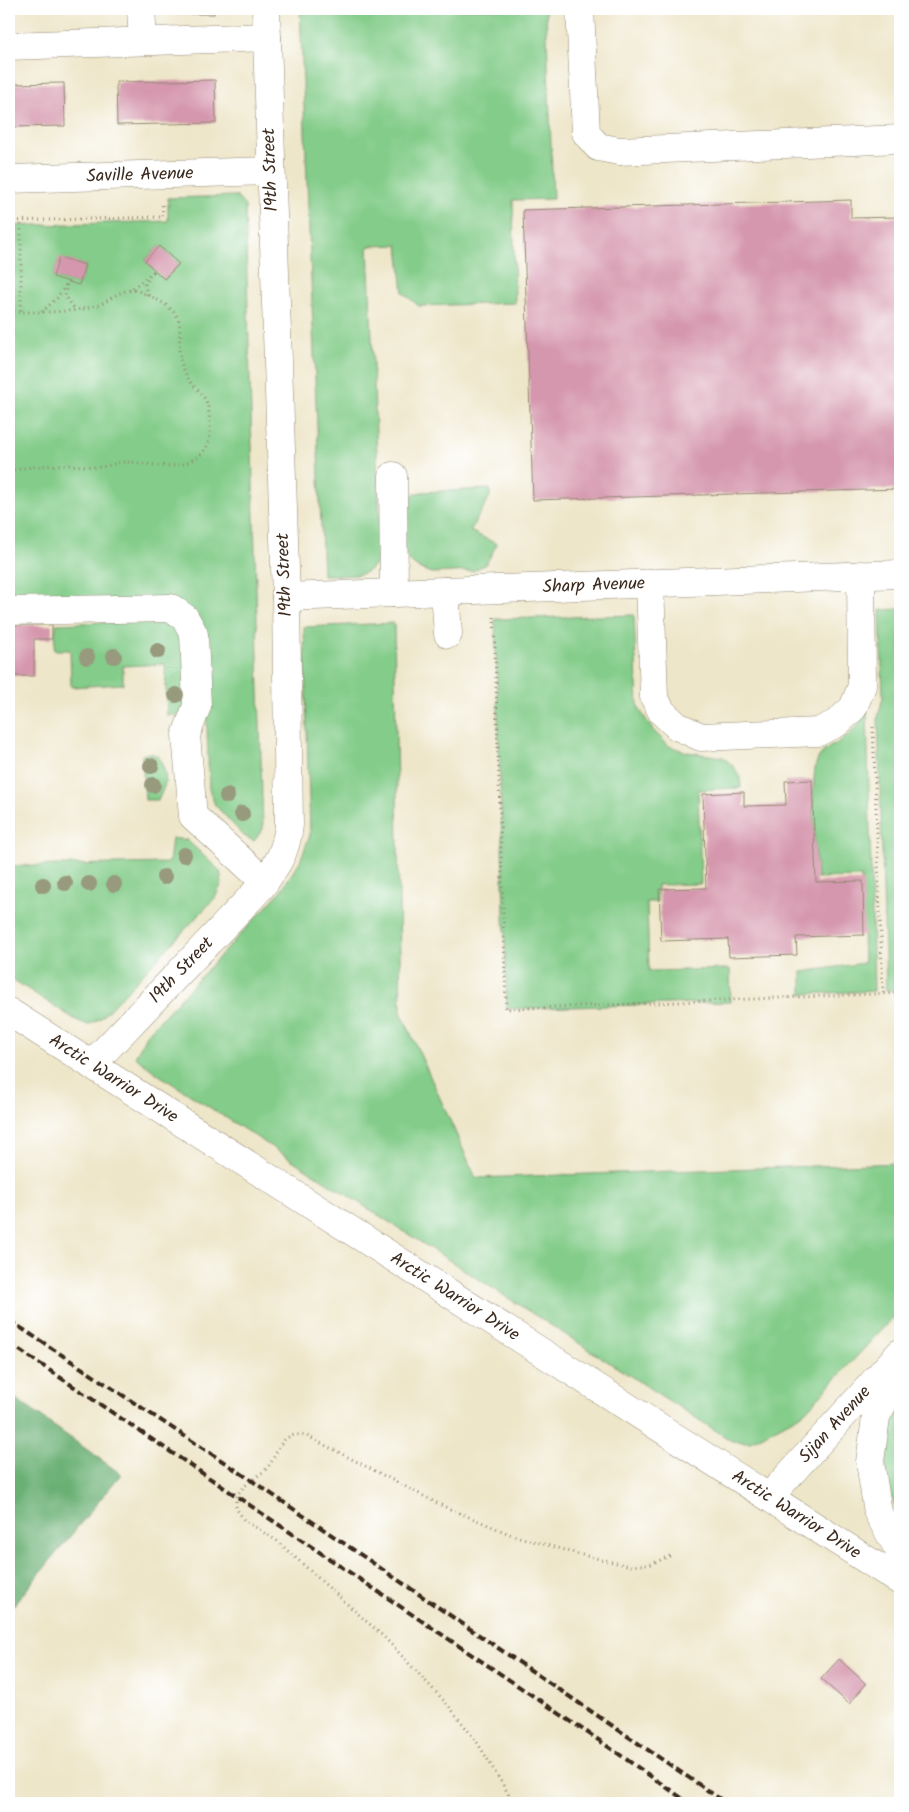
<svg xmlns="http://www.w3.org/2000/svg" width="909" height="1812" font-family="Kalam,sans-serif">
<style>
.green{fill:#83cc89;stroke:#5f7b54;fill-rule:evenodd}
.forest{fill:#6ab075;stroke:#526d4a}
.building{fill:#d597ad}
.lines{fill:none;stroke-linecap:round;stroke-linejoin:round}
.minor-casing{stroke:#948874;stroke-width:29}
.major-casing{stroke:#948874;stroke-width:29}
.path{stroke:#948874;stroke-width:3;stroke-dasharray:1 4;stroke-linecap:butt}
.minor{stroke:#fff;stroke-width:28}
.major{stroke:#fff;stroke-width:28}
.rail{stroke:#3b2a1e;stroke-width:4;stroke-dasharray:8 4;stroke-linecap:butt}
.tree{fill:#989a7d}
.labels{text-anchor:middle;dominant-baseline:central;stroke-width:4.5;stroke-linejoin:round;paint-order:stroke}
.street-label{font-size:18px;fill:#3b2a1e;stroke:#fff}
</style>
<rect width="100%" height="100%" fill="#fff"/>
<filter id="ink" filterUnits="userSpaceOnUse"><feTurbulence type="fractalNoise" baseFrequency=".02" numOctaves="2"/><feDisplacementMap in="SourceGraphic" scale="10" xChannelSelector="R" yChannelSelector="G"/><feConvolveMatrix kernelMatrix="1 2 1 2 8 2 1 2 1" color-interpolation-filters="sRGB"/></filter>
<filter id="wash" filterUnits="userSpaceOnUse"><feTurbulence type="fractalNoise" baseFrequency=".0096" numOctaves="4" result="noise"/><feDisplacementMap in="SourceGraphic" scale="20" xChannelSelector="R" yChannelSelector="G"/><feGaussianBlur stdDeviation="1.12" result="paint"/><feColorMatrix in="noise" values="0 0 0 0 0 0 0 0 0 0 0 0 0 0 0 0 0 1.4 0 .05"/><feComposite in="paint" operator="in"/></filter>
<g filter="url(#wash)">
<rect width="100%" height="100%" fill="#eee6c9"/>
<!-- green -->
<g class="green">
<path d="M300,9H546L553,199L513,200L515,303L419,306L403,293L398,245L368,246L381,548C374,582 351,575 323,575Z"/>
<path d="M236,196L245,206L263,829L254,841L244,836L215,805L209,789L204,635L195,615L9,598V226L168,221V198ZM159,246L179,264L165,279L145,261ZM59,258L85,265L79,285L53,277Z"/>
<polygon points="490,489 490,496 470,531 497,544 486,564 473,571 432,573 418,568 409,561 403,549 407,500 412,495 421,492"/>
<polygon points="900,609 900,990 886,990 878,717 883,697 880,610"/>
<polygon points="634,615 638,707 652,729 669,746 687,752 723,757 734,767 740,777 741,788 698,790 701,884 657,885 657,902 647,902 649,971 730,969 731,1002 507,1009 495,619"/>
<path d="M155,620C160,621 166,621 170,624C192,641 185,687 185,711L178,715H167L165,664L123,666V684L71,687L70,650H54L56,624Z"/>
<polygon points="394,623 401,1012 476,1178 900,1163 900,1310 804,1413 750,1442 732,1441 159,1075 135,1057 146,1035 280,892 300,861 310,835 304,627"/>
<path d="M867,709L874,991L802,994V972L864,963L861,877L817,878C816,856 808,771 819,757C825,748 835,745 843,739C854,732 861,721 867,709Z"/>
<path d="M150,753L159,757C168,777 168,780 158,800H145L142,755Z"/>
<polygon points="172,838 187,840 220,871 222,883 215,898 101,1018 88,1025 76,1020 9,977 9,866 169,863"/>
<polygon points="900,1398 900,1515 890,1496 884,1450 893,1413"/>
</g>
<!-- forest -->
<polygon class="forest" points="9,1394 121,1474 9,1611"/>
<g id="blocks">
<!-- building -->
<g class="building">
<rect x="171" y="9" width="43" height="5"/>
<polygon points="215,80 216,123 117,125 116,82"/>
<polygon points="64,83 65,126 9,127 9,84"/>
<polygon points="851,200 851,218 900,217 900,489 533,500 523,210"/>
<polygon points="159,246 179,264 164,279 145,261"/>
<polygon points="59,257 85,265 79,285 53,277"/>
<polygon points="9,625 52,625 52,639 34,639 34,676 9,676"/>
<polygon points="812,780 816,882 863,881 864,935 796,937 797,955 729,957 728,939 661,941 659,889 706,888 703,794 744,792 744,806 786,805 785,781"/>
<polygon points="839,1659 866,1684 849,1704 821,1679"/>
</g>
</g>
</g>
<g filter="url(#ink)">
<use href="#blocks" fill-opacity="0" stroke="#948874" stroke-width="1"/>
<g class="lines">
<defs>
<g id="minor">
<polyline points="141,9 143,41"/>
<polyline points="580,9 586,133 598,147 619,151 900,139"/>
<polyline points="9,46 267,37"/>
<path id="s1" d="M9,179L271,171"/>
<polyline points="393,476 394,593"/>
<polyline points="650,583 654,697 662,712 677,726 701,737 818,732 837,723 853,708 862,686 861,575"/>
<polyline points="445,591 448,634"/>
<path id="s2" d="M286,597L900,574"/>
<polyline points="9,611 171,608 185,618 194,634 197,706 186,735 193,816 265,882"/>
<path id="s3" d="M91,1065L261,887C277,865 286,853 289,825L286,597L266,9"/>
<path id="s4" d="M769,1497L900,1353"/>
</g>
<g id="major">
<path id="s5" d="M9,1012L900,1581"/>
<polyline points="900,1370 876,1417 870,1462 878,1513 900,1552"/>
</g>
</defs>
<!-- minor casing -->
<use href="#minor" class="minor-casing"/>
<!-- major casing -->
<use href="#major" class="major-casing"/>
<!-- path -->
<g class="path">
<polyline points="9,221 163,217 162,202"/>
<polyline points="129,291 153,272 145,284 147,295"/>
<polyline points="9,311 21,312"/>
<polyline points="42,312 57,298 67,283 65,297 76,310"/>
<path d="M9,471C27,467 46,465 65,465C77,465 88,467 99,467C108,467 116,462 125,462C147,462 171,472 192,460C208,452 211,440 210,423C209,416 209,407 206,401C202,393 194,387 189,380C185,373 182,366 180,359C177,345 184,326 176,315C168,304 153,297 141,292C121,285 112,301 96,306C71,313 46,312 21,312V221"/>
<polyline points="494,617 506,1009 900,993"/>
<polyline points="873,727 883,993"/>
<path d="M514,1803L477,1742L448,1705L385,1638L277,1541L244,1520L236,1508C236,1504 236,1499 237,1496C243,1484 258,1478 267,1468C280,1453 277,1432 305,1435L443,1506L512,1535L578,1554L630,1566L651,1564L672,1555"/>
</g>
<!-- minor -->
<use href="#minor" class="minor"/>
<!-- major -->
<use href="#major" class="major"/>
<!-- rail -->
<g class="rail">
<polyline points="9,1320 251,1480 726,1803"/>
<polyline points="9,1343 600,1741 689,1803"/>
</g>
</g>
<!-- trees -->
<g class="tree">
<circle cx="158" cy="651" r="8"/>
<circle cx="114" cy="656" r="8"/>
<circle cx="87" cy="657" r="8"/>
<circle cx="176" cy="695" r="8"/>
<circle cx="151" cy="766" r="8"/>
<circle cx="153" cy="785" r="8"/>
<circle cx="227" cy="796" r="8"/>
<circle cx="242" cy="814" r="8"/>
<circle cx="184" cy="855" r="8"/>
<circle cx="164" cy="877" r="8"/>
<circle cx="65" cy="883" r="8"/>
<circle cx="89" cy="884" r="8"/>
<circle cx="114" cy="884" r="8"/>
<circle cx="43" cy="885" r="8"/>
</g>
</g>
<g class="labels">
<!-- street labels -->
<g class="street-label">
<text transform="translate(271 170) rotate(-92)">19th Street</text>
<text stroke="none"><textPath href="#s1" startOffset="131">Saville Avenue</textPath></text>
<text transform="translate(285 575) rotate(-92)">19th Street</text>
<text stroke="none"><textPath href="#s2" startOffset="308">Sharp Avenue</textPath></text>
<text stroke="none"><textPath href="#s3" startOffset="131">19th Street</textPath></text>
<text stroke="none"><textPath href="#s5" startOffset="124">Arctic Warrior Drive</textPath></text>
<text stroke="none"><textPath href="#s5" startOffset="529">Arctic Warrior Drive</textPath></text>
<text stroke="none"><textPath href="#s4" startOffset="98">Sijan Avenue</textPath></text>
<text stroke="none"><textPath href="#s5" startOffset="934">Arctic Warrior Drive</textPath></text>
</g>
</g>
<!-- margin -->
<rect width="909" height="1812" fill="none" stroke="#fff" stroke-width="30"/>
</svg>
